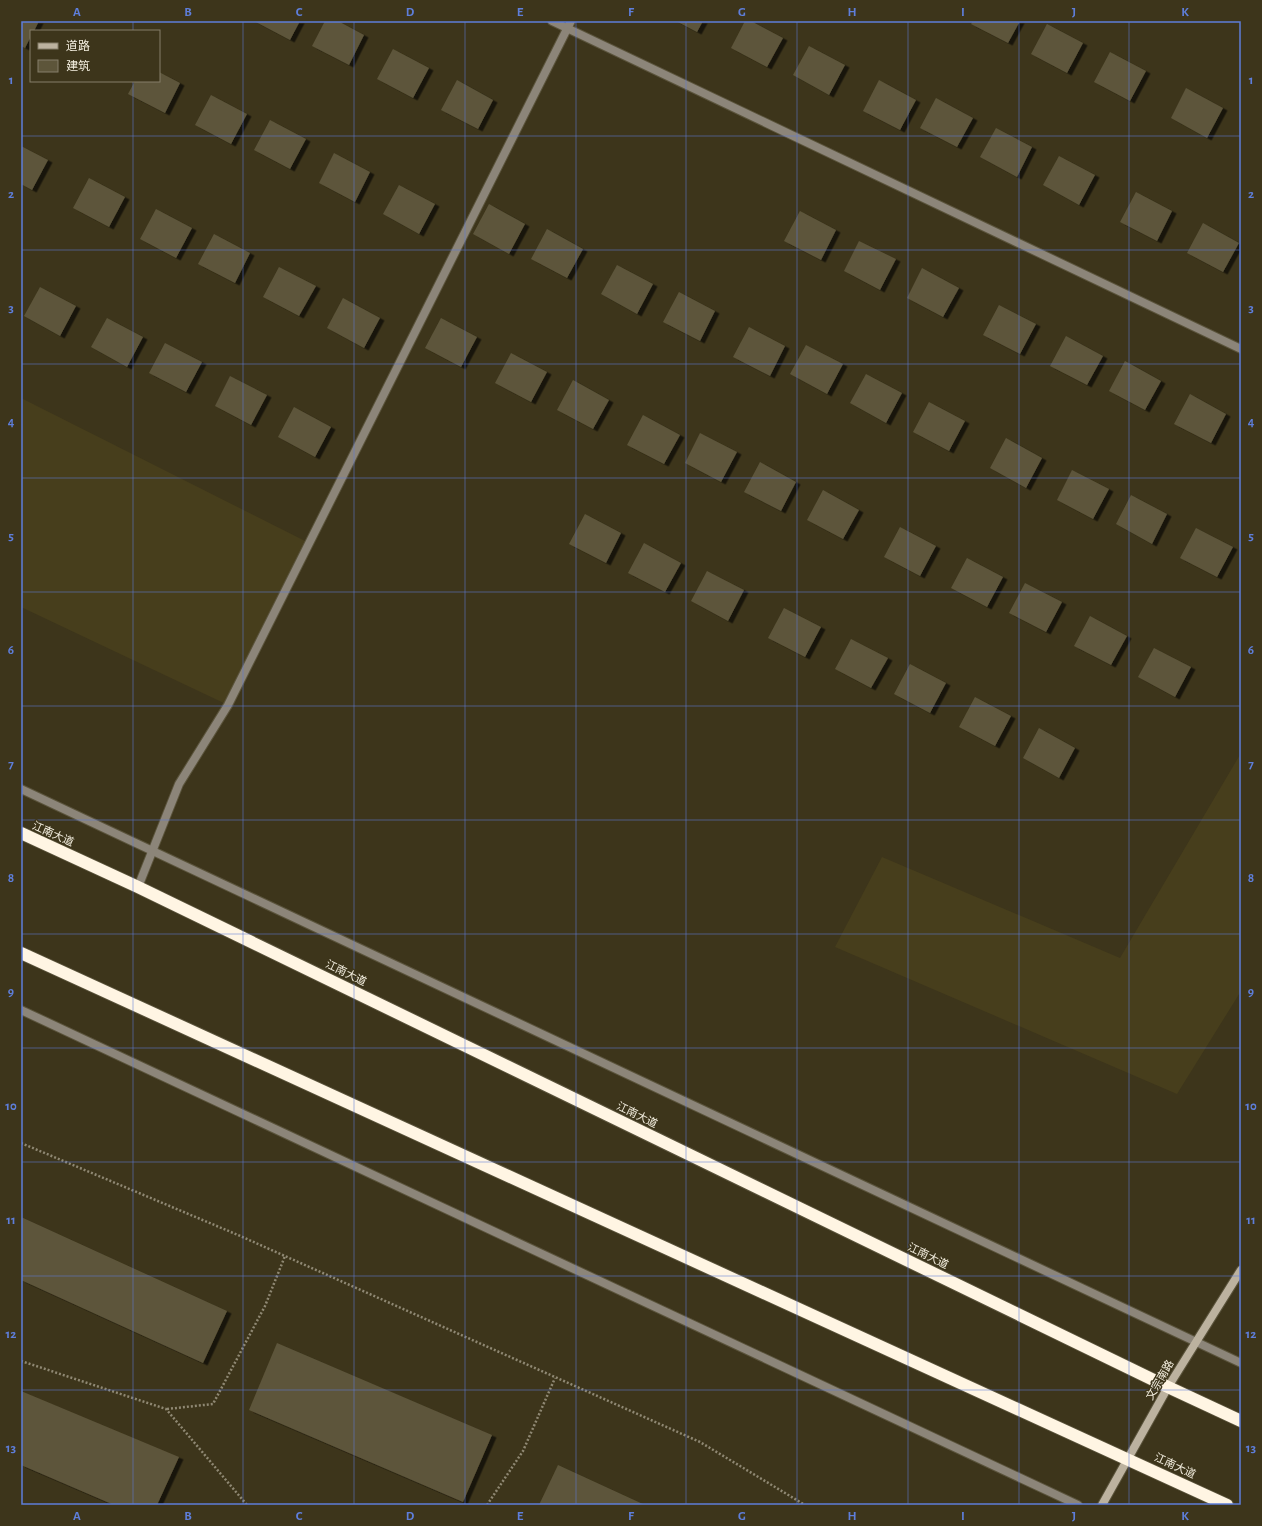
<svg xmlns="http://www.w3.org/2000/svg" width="1262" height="1526" font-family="'Alegreya Sans','Noto Sans SC',sans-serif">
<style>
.built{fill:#473e1c}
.building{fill:#5d553a;filter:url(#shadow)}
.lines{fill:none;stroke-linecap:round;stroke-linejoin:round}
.lane-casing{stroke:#5a533b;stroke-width:10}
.street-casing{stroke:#5a533b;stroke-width:10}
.secondary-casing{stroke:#5a533b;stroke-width:10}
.highway-casing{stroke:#5a533b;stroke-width:14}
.path{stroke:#8f8873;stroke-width:2.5;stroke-dasharray:2 2;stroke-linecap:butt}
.lane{stroke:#8c8579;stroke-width:8}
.street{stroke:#8c8579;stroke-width:8}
.secondary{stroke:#bcb29f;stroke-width:8}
.highway{stroke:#fff5e3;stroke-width:12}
.grid{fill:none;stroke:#5e7eda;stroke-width:1;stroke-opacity:0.55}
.labels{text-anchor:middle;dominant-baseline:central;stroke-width:3;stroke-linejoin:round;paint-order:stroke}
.street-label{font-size:11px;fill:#f4efe0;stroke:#3d351b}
.neatline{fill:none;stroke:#5e7eda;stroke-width:1.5}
.grid-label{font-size:13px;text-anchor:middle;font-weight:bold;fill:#5e7eda}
</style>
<defs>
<filter id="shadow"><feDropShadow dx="4.5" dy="2.5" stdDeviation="0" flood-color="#0009"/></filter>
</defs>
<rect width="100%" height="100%" fill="#3d351b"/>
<!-- built -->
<g class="built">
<polygon points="21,398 309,543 228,705 21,607"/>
<polygon points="1241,753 1241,991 1177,1094 835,947 882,857 1120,958"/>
</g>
<!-- building -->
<g class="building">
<polygon points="21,21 39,21 34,31 31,31 31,36 25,48 21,46"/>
<polygon points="254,21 300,21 290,40"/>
<polygon points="325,21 338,21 364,35 349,65 312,46"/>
<polygon points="676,21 703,21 697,32"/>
<polygon points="745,21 751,21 783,38 767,67 731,48"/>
<polygon points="973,21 1020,21 1008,43 971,24"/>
<polygon points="1047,24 1083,43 1067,73 1031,54"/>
<polygon points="809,46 845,65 829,95 793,75"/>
<polygon points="393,49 429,68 413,98 377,79"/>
<polygon points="1110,52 1146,71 1130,101 1094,82"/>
<polygon points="159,72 180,83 165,113 128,94 135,81 159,81"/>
<polygon points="457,80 493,100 478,129 441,110"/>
<polygon points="879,80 916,100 900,130 863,111"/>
<polygon points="1186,88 1223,108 1207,138 1171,118"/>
<polygon points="211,95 247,114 231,144 195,125"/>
<polygon points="936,98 973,118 957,147 920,128"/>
<polygon points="270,120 306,139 290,169 254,150"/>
<polygon points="996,128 1032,147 1017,177 980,157"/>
<polygon points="21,146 48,160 32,190 21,184"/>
<polygon points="334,153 370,172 355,202 319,183"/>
<polygon points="1059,156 1095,175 1079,205 1043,185"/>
<polygon points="89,178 125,197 109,227 73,208"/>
<polygon points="399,185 435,204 419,234 383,214"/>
<polygon points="1136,192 1172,211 1157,241 1120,222"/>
<polygon points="489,204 525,224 509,254 473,234"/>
<polygon points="156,209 192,228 176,258 140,239"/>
<polygon points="800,211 836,230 821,260 784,241"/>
<polygon points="1203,223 1239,243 1223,272 1187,253"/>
<polygon points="547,229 583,249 567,278 531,259"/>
<polygon points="214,234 250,253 235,283 198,264"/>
<polygon points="859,241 896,259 880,290 844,271"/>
<polygon points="617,265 653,284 637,314 601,294"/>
<polygon points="279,267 316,286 299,316 263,297"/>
<polygon points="922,268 959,288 943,317 907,298"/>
<polygon points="40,287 76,306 60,336 24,316"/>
<polygon points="679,292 715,311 700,341 663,322"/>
<polygon points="343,298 380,318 364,348 327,328"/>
<polygon points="999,305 1036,324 1020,354 983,335"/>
<polygon points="107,318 143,337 127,367 91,347"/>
<polygon points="441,318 477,337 461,367 425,348"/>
<polygon points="749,327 785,346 770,376 733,357"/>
<polygon points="1066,336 1103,356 1087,385 1050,366"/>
<polygon points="165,343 202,362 186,392 149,373"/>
<polygon points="806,345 843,364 827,394 790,374"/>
<polygon points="511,353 547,372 531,402 495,383"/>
<polygon points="1125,361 1161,381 1145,410 1109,391"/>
<polygon points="866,374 902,393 886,423 850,403"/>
<polygon points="230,376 267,395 251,425 215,406"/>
<polygon points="573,380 609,400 593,429 557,410"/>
<polygon points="1190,394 1226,414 1211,443 1174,424"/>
<polygon points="929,402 965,421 949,451 913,432"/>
<polygon points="294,407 331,427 315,457 278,437"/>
<polygon points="643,415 680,435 664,464 627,445"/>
<polygon points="700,433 737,452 721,482 685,463"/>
<polygon points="1006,438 1042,458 1026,488 990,468"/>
<polygon points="760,462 796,482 781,511 744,492"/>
<polygon points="1072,470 1109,489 1093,519 1057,500"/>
<polygon points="823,490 859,510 843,539 807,520"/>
<polygon points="1131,495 1167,514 1152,544 1116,524"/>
<polygon points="585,514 621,533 606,563 569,544"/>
<polygon points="900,527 936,546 920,576 884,557"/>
<polygon points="1196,528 1233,547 1217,577 1180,558"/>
<polygon points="644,543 681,563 665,592 628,573"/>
<polygon points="967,558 1003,577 987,607 951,588"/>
<polygon points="707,571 744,590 728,621 691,601"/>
<polygon points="1025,583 1062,602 1046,632 1009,613"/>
<polygon points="784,608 821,627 805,657 768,638"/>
<polygon points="1090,616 1127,636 1111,665 1074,646"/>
<polygon points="851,639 888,658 871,688 835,669"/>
<polygon points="1154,648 1191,667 1175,697 1138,677"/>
<polygon points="910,664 946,683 930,713 894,694"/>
<polygon points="975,697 1011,716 995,746 959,727"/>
<polygon points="1039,728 1075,748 1059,778 1023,758"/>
<polygon points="21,1217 227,1311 203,1363 21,1280"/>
<polygon points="277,1343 492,1435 463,1502 249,1410"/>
<polygon points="21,1391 179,1457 157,1505 114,1505 21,1465"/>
<polygon points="558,1465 645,1505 539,1505"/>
</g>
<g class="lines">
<defs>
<g id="lane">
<polyline points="21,789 1241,1363"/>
<polyline points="21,1010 1078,1505"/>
</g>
<g id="street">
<polyline points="552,21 1241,349"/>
<polyline points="138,887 179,784 228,705 571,21"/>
</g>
<polyline id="secondary" points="1102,1505 1168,1387 1241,1270"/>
<g id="highway">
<polyline points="21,833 138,887 1168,1387 1241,1421"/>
<polyline points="21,953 1227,1505"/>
</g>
</defs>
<!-- lane casing -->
<use href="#lane" class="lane-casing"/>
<!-- street casing -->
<use href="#street" class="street-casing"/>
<!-- secondary casing -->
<use href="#secondary" class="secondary-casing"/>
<!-- highway casing -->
<use href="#highway" class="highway-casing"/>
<!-- path -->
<g class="path">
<polyline points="21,1143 238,1235 700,1442 805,1505"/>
<polyline points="21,1361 166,1409 247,1505"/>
<polyline points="167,1409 213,1404 265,1306 285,1256"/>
<polyline points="487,1505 523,1451 555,1378"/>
</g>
<!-- lane -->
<use href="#lane" class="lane"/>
<!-- street -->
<use href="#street" class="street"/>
<!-- secondary -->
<use href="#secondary" class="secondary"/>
<!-- highway -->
<use href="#highway" class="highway"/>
</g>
<!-- grid -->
<path class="grid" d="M133,21V31M243,21V1505M354,21V1505M465,21V1505M576,21V1505M686,21V1505M797,21V1505M908,21V1505M1019,21V1505M1129,21V1505M133,81V1505M21,136H1241M21,250H1241M21,364H1241M21,478H1241M21,592H1241M21,706H1241M21,820H1241M21,934H1241M21,1048H1241M21,1162H1241M21,1276H1241M21,1390H1241"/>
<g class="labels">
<!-- street labels -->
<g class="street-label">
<text transform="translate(53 834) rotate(24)">江南大道</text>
<text transform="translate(346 973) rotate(26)">江南大道</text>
<text transform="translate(637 1115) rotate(26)">江南大道</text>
<text transform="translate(928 1256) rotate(26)">江南大道</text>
<text transform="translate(1160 1380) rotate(-60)">文宗南路</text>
<text transform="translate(1175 1466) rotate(25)">江南大道</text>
</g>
</g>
<!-- border -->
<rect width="1262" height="1526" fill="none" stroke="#3d351b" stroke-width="44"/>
<!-- legend -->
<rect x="30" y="30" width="130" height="52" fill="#3d351b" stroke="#867f6a"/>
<rect x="38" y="43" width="20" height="6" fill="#bcb29f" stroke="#867f6a"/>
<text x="66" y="50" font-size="12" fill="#f4efe0">道路</text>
<rect x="38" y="60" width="20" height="12" fill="#5d553a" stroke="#867f6a"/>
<text x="66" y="70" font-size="12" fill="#f4efe0">建筑</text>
<rect x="22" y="22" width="1218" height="1482" class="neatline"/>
<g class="grid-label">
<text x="77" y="16">A</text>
<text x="188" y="16">B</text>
<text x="299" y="16">C</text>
<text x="410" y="16">D</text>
<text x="520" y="16">E</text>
<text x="631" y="16">F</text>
<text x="742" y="16">G</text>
<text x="852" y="16">H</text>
<text x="963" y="16">I</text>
<text x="1074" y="16">J</text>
<text x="1185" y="16">K</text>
<text x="11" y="84">1</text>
<text x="1251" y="84">1</text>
<text x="11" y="198">2</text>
<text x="1251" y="198">2</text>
<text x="11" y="312">3</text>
<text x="1251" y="312">3</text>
<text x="11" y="426">4</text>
<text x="1251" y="426">4</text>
<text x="11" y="540">5</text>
<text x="1251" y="540">5</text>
<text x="11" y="654">6</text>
<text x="1251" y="654">6</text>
<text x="11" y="768">7</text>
<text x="1251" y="768">7</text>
<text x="11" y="882">8</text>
<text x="1251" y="882">8</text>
<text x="11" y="996">9</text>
<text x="1251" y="996">9</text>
<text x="11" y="1110">10</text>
<text x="1251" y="1110">10</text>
<text x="11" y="1224">11</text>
<text x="1251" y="1224">11</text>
<text x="11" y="1338">12</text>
<text x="1251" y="1338">12</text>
<text x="11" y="1452">13</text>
<text x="1251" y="1452">13</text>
<text x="77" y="1520">A</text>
<text x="188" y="1520">B</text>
<text x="299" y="1520">C</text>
<text x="410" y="1520">D</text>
<text x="520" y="1520">E</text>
<text x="631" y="1520">F</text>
<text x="742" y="1520">G</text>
<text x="852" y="1520">H</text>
<text x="963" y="1520">I</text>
<text x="1074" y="1520">J</text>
<text x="1185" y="1520">K</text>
</g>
</svg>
